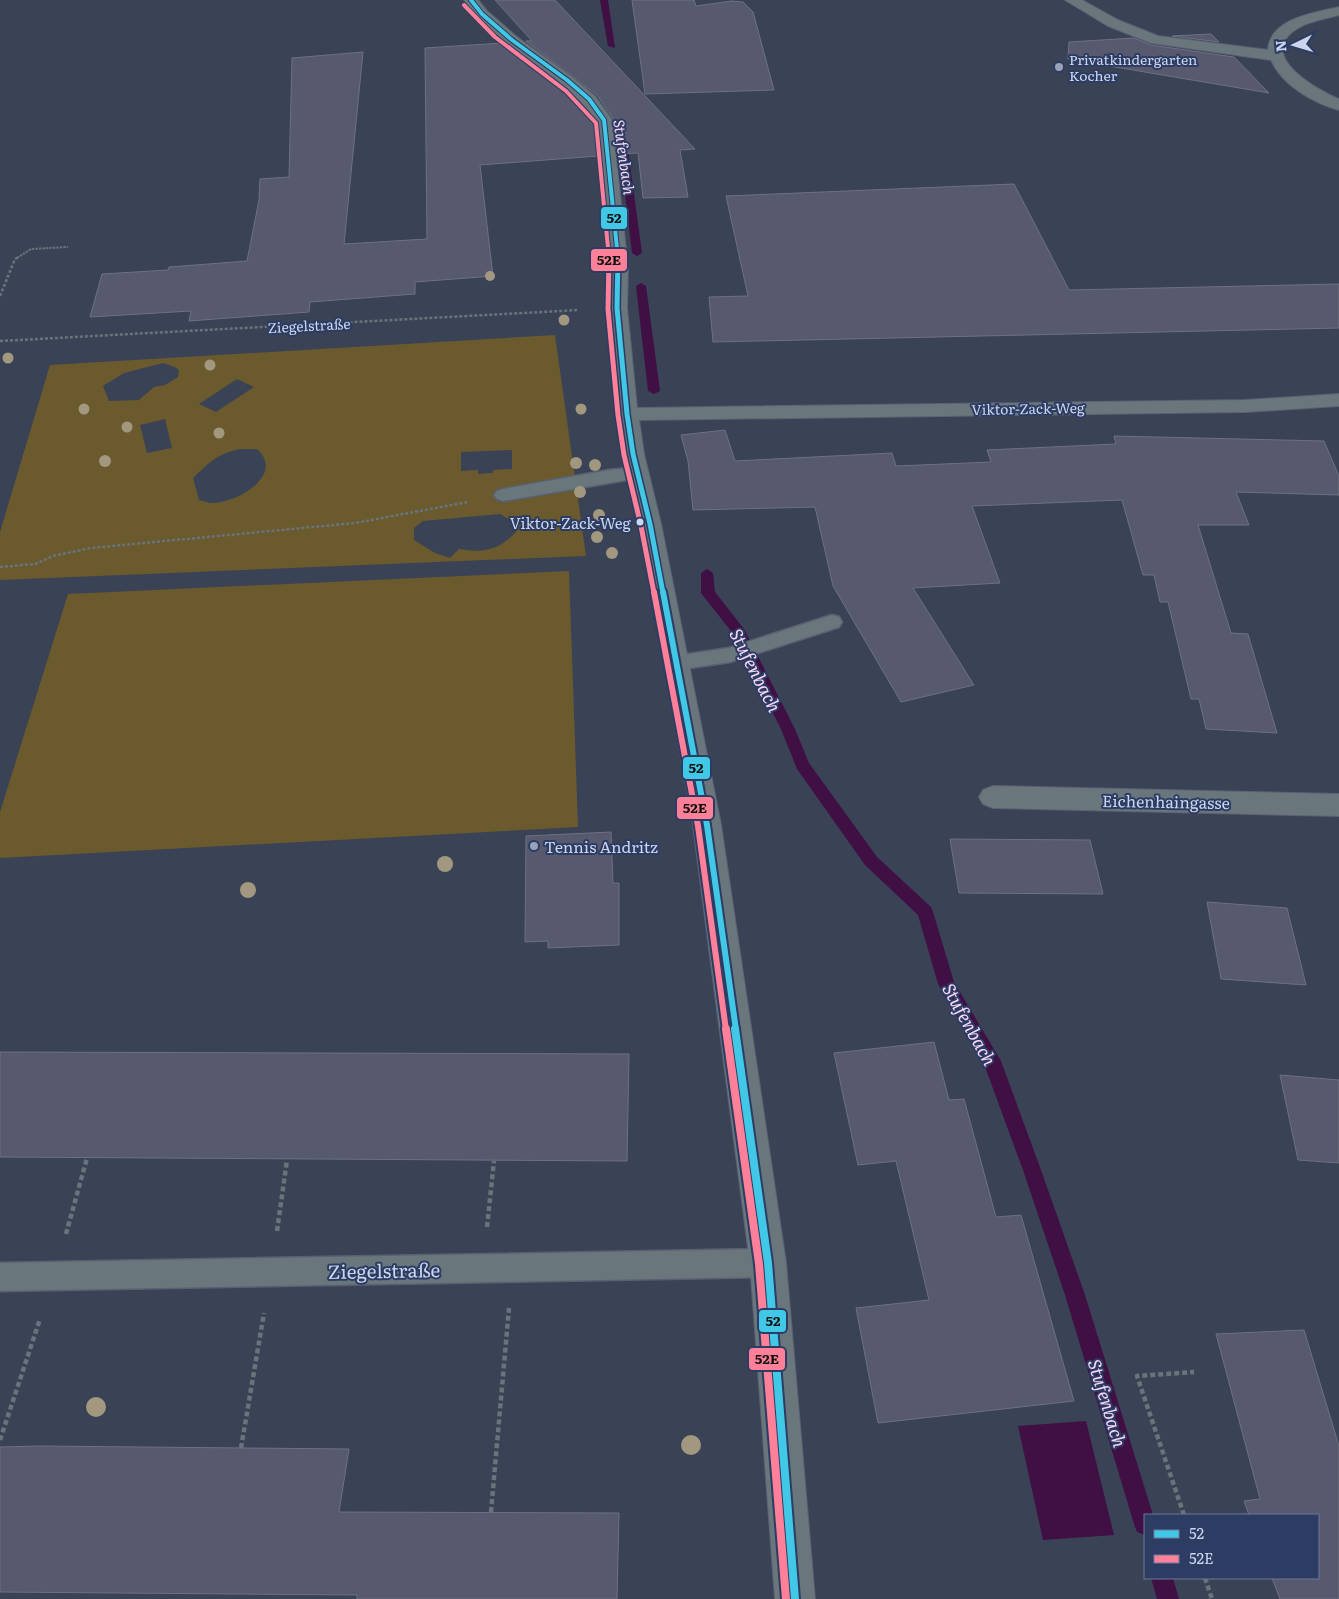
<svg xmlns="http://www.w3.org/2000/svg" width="1339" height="1599" font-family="Literata,serif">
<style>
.green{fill:#6b5a2e;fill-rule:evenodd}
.water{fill:#400f44}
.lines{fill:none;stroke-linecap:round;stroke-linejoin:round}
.stream{fill:#400f44;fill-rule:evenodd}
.building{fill:#57596f;stroke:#6e7183}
.lane-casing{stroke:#596072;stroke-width:3}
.street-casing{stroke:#596072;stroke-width:2}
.path-far2{stroke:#69737b;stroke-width:2;stroke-dasharray:2.5 1;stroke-linecap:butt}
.path-far1{stroke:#69737b;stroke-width:2.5;stroke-dasharray:3 2;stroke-linecap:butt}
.path{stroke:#69737b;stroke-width:4.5;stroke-dasharray:5 3;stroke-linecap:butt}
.lane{fill:#69767c;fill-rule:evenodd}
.street{fill:#69767c;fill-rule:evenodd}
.bus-1-far3-casing{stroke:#2d3c63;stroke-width:6}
.bus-1-far2-casing{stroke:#2d3c63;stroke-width:8}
.bus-1-far1-casing{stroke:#2d3c63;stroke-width:10}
.bus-1-casing{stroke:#2d3c63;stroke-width:12}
.bus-2-far3-casing{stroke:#2d3c63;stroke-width:6}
.bus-2-far2-casing{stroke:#2d3c63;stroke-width:8}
.bus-2-far1-casing{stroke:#2d3c63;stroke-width:10}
.bus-2-casing{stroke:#2d3c63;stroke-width:12}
.bus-1-far3{stroke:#40c8e6;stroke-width:4}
.bus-1-far2{stroke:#40c8e6;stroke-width:5}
.bus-1-far1{stroke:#40c8e6;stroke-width:6}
.bus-1{stroke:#40c8e6;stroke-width:8}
.bus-2-far3{stroke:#ff8098;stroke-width:4}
.bus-2-far2{stroke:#ff8098;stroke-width:5}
.bus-2-far1{stroke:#ff8098;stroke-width:6}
.bus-2{stroke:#ff8098;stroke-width:8}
.tree{fill:#a2977f}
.poi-dot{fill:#98a2b8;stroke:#2d3c63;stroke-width:2}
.bus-dot{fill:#cbd5ed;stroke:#2d3c63;stroke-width:2}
.labels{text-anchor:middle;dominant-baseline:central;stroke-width:4;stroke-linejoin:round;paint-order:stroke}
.far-poi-label{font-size:14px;fill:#cbd5ed;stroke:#2d3c63;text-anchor:start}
.far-street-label{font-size:14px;fill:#cbd5ed;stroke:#2d3c63}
.far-water-label{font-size:15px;font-style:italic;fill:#f9d8f8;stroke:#2d3c63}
.bus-label{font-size:15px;fill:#cbd5ed;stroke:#2d3c63;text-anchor:end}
.street-label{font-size:16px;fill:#cbd5ed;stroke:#2d3c63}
.poi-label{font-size:16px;fill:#cbd5ed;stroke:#2d3c63;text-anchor:start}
.water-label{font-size:18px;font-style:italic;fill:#f9d8f8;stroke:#2d3c63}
.near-street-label{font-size:19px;fill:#cbd5ed;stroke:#2d3c63}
.line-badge{stroke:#2d3c63;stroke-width:2}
.pale-badge-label{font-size:14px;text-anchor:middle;font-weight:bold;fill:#111}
</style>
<rect width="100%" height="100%" fill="#3a4256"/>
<!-- green -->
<g class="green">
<path d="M555,335L586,556L0,580V532L50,365ZM163,363L175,367L179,370L178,377L165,385L154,387L139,400L109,401L103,386L124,373ZM237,379L254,387L216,412L199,404ZM165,419L172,448L147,453L140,425ZM241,449H257C286,475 236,504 210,503C207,502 202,501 199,500L193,478C210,462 218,453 241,449ZM512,450V469L493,470V473L478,474V470L461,471V452ZM500,514C509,519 513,522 516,532C498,551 483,553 459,549L450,558L435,553L414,540V528L423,521Z"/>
<polygon points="569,571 578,827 0,858 0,812 68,594"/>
</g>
<!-- water -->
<polygon class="water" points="1086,1421 1114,1535 1043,1540 1018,1426"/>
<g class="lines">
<!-- stream -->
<g class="stream">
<polygon points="600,0 608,0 615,48 608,46"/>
<polygon points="622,132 626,135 642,253 637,256 632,253 618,135"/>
<polygon points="641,283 646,286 660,391 654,394 648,391 636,286"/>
<polygon points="707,569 713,573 715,592 744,629 795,729 809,763 877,857 931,907 933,912 954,982 1001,1061 1041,1170 1085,1295 1153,1515 1145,1515 1145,1535 1137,1532 1134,1524 1065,1295 1023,1170 984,1064 938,984 918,915 865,865 797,769 781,729 731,631 701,593 701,573"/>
<polygon points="1151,1578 1173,1578 1179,1599 1157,1599"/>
</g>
</g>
<!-- building -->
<g class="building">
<polygon points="495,0 555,0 695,149 680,150 688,197 643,198 638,153 618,154 614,120 597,95 526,41 532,41"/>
<polygon points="632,0 694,0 696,6 732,1 743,2 753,12 774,90 645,94"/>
<polygon points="1211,34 1219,42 1172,36"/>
<polygon points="1134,38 1151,45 1234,57 1269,93 1068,59 1069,42"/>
<polygon points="503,43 564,89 594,121 598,156 480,165 493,276 415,282 415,294 310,302 309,312 189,321 191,311 90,317 102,274 168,270 169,267 247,261 259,200 260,179 289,177 292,58 363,52 344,244 427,239 425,48"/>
<polygon points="1014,184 1069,290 1339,284 1339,328 713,342 709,297 748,296 726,196"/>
<polygon points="725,430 735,461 892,453 896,466 991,462 987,450 1116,444 1114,436 1324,441 1339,476 1339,495 1236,492 1249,525 1198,525 1231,633 1248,634 1277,733 1206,729 1199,699 1191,699 1168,602 1160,602 1154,575 1143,575 1122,500 972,506 1000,583 913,588 974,685 901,702 833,586 815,507 693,510 688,461 681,435"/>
<polygon points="611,832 613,883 619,883 619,945 548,948 548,941 525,942 526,836"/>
<polygon points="950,839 1090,840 1103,894 959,893"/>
<polygon points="1207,902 1287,908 1306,985 1221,979"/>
<polygon points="934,1042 949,1100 964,1099 996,1217 1021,1215 1074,1401 878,1423 856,1308 929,1300 896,1161 858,1165 834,1053"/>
<polygon points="0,1052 629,1054 627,1161 0,1157"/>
<polygon points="1280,1075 1339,1080 1339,1163 1298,1160"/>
<polygon points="1304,1330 1339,1446 1339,1599 1280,1599 1272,1578 1318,1578 1318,1515 1249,1515 1244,1501 1260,1499 1216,1334"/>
<polygon points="39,1446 349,1449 339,1512 619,1513 617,1599 357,1599 357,1595 0,1592 0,1447"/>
</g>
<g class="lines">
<defs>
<g id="lane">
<polygon points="638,467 644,469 647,473 644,477 503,501 497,499 494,495 497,491 503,489 609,470"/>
<polygon points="832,615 839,617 842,622 839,627 730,662 676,670 669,668 666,663 669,658 676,656 729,648"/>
<polygon points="768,1249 778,1253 782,1263 778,1273 768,1277 0,1291 0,1263"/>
</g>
<g id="street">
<path d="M464,0H478L487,11L517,37L572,77L595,96L612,120L628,268L627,308L637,408L1245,400L1339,394V406L1245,412L639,420L644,454L661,524L721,825L786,1263L815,1599H775L750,1263L693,825L639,524L622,454L616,414L607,308L610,268L596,120C561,71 499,50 464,0Z"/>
<path d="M1065,0H1082L1118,20L1158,36L1268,50C1270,18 1314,13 1339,7V15C1324,19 1304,22 1291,33C1261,59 1319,91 1339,99V110C1313,103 1282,85 1271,60L1151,43L1108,26Z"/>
<polygon points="993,786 1339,794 1339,816 993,808 983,804 979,797 983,790"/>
</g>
</defs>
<!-- lane casing -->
<use href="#lane" class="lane-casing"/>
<!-- street casing -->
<use href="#street" class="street-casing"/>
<!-- path-far2 -->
<polyline class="path-far2" points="17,258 31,249 68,247"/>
<!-- path-far1 -->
<g class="path-far1">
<polyline points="0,296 15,259 19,257"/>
<polyline points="0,341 579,310"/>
<polyline points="0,567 35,564 53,556 91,548 355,523 468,502"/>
</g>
<!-- path -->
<g class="path">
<polyline points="487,1227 494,1161"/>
<polyline points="277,1231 287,1160"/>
<polyline points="66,1234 87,1158"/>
<polyline points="0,1440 40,1319"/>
<polyline points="241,1448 264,1313"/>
<polyline points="491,1512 509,1308"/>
<polyline points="1184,1515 1137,1376 1194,1372"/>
<polyline points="1205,1578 1212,1599"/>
</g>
<!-- lane -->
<use href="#lane" class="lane"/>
<!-- street -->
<use href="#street" class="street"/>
<defs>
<polyline id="bus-1-far3" points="471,0 482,14 512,40 567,80 589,99 604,120 618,258"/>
<polyline id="bus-1-far2" points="618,257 617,308 627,414 633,454 650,524 663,593"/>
<polyline id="bus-1-far1" points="663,592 707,825 736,1030"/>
<polyline id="bus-1" points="735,1029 768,1263 795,1599"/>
<polyline id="bus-2-far3" points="464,5 495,37 566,91 596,123 609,258"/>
<polyline id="bus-2-far2" points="609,257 608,309 618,415 624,455 641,526 654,593"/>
<polyline id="bus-2-far1" points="654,592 698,826 726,1030"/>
<polyline id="bus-2" points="726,1029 759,1264 786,1599"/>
</defs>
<!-- bus-1-far3 casing -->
<use href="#bus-1-far3" class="bus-1-far3-casing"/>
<!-- bus-1-far2 casing -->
<use href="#bus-1-far2" class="bus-1-far2-casing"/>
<!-- bus-1-far1 casing -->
<use href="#bus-1-far1" class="bus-1-far1-casing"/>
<!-- bus-1 casing -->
<use href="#bus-1" class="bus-1-casing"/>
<!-- bus-2-far3 casing -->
<use href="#bus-2-far3" class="bus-2-far3-casing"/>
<!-- bus-2-far2 casing -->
<use href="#bus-2-far2" class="bus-2-far2-casing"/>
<!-- bus-2-far1 casing -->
<use href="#bus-2-far1" class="bus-2-far1-casing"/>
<!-- bus-2 casing -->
<use href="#bus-2" class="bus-2-casing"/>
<!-- bus-1-far3 -->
<use href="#bus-1-far3" class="bus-1-far3"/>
<!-- bus-1-far2 -->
<use href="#bus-1-far2" class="bus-1-far2"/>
<!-- bus-1-far1 -->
<use href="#bus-1-far1" class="bus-1-far1"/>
<!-- bus-1 -->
<use href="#bus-1" class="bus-1"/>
<!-- bus-2-far3 -->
<use href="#bus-2-far3" class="bus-2-far3"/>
<!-- bus-2-far2 -->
<use href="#bus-2-far2" class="bus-2-far2"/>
<!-- bus-2-far1 -->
<use href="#bus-2-far1" class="bus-2-far1"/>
<!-- bus-2 -->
<use href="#bus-2" class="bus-2"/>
</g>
<!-- trees -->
<g class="tree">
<circle cx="490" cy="276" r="5"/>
<circle cx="564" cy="320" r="5.5"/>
<circle cx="8" cy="358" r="5.5"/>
<circle cx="210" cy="365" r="5.5"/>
<circle cx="84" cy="409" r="5.5"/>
<circle cx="581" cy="409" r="5.5"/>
<circle cx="127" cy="427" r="5.5"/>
<circle cx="219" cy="433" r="5.5"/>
<circle cx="105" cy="461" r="6"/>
<circle cx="576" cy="463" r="6"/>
<circle cx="595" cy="465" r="6"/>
<circle cx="580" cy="492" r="6"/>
<circle cx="599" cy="515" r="6"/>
<circle cx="597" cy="537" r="6"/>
<circle cx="612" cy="553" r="6"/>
<circle cx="445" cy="864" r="8"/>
<circle cx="248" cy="890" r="8"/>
<circle cx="96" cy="1407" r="10"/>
<circle cx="691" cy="1445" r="10"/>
</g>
<!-- markers -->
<g class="poi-dot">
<circle cx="1059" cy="67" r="5"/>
<circle cx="534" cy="846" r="5"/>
</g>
<circle class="bus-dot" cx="640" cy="522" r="4.5"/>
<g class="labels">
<!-- far-poi labels -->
<g class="far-poi-label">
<text x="1069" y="59">Privatkindergarten<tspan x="1069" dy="16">Kocher</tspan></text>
</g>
<!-- far-street labels -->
<g class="far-street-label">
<text transform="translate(309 325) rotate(-3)">Ziegelstraße</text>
<text transform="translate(1028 408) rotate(-1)">Viktor-Zack-Weg</text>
</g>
<!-- far-water labels -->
<g class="far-water-label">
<text transform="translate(625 157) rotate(82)">Stufenbach</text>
</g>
<!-- bus labels -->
<g class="bus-label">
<text x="631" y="522">Viktor-Zack-Weg</text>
</g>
<!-- street labels -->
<g class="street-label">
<text transform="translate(1166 801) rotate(1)">Eichenhaingasse</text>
</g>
<!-- poi labels -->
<g class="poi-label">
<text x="544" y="846">Tennis Andritz</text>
</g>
<!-- water labels -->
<g class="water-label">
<text transform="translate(756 670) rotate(63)">Stufenbach</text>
<text transform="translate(970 1024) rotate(61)">Stufenbach</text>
<text transform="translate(1108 1403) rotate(73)">Stufenbach</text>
</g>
<!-- near-street labels -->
<g class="near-street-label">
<text transform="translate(384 1270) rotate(-1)">Ziegelstraße</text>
</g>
</g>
<g class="line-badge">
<rect x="600" y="206" width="28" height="24" rx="5" fill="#40c8e6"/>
<rect x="590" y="248" width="38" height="24" rx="5" fill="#ff8098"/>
<rect x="682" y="756" width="29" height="24" rx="5" fill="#40c8e6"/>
<rect x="676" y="796" width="38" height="24" rx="5" fill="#ff8098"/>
<rect x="758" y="1309" width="29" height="24" rx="5" fill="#40c8e6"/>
<rect x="748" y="1347" width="38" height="24" rx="5" fill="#ff8098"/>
</g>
<g class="pale-badge-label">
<text x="614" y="223">52</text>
<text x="609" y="265">52E</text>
<text x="696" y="773">52</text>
<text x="695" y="813">52E</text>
<text x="773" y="1326">52</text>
<text x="767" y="1364">52E</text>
</g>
<!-- legend -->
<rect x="1144" y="1514" width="175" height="65" fill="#2d3c63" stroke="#6c799a"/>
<rect x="1154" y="1530" width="25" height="8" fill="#40c8e6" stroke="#6c799a"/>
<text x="1189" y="1539" font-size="15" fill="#cbd5ed">52</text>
<rect x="1154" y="1555" width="25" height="8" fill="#ff8098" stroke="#6c799a"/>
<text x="1189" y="1564" font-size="15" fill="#cbd5ed">52E</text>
<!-- north arrow -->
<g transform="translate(1294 45) rotate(265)" stroke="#2d3c63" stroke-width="4" paint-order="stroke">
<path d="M0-4L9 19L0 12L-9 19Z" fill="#cbd5ed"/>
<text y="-8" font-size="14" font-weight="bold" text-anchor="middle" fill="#cbd5ed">N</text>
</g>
</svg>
